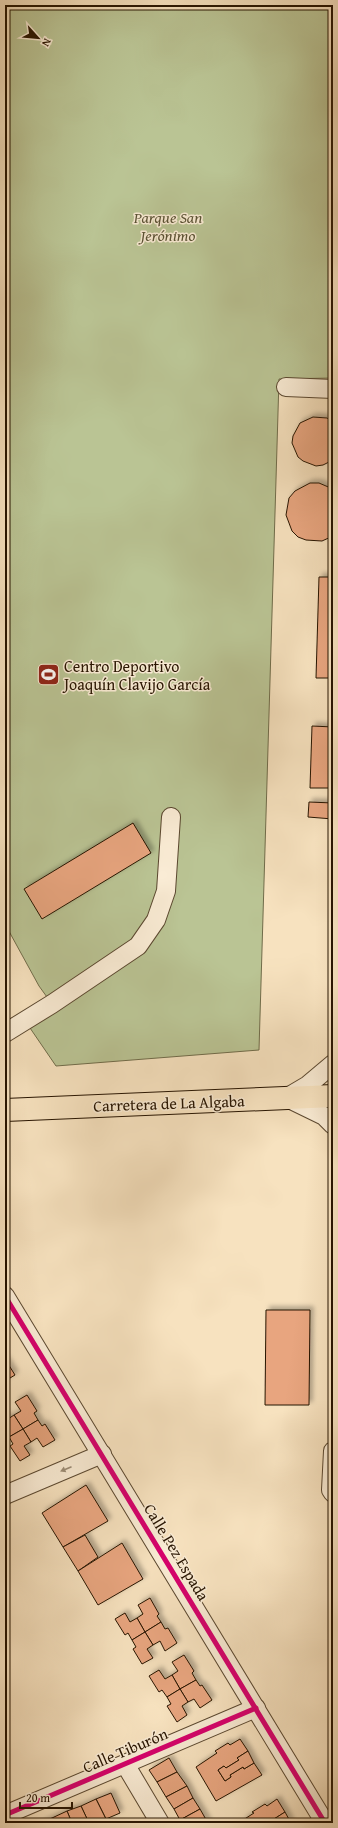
<svg xmlns="http://www.w3.org/2000/svg" width="338" height="1828" font-family="'Gentium Book Plus',serif">
<style>
.green{fill:#bac494;stroke:#706c4a}
.building{fill:#e8a57f;stroke:#271400;filter:url(#shadow)}
.lines{fill:none;stroke-linecap:round;stroke-linejoin:round}
.minor-casing{stroke:#5b4830;stroke-width:20}
.major-casing{stroke:#271400;stroke-width:24}
.minor{stroke:#faecd5;stroke-width:18}
.major{stroke:#f7e2bf;stroke-width:22}
.cycleway-casing{stroke:#faecd5;stroke-width:8}
.cycleway{stroke:#d6006c;stroke-width:5}
.oneway{fill:#9b8b75}
.labels{text-anchor:middle;dominant-baseline:central;stroke-width:3;stroke-linejoin:round;paint-order:stroke}
.park-label{font-size:16px;font-style:italic;fill:#5a5234;stroke:#faecd5}
.poi-label{font-size:16px;fill:#271400;stroke:#faecd5;text-anchor:start}
.street-label{font-size:16px;fill:#271400;stroke:#faecd5}
</style>
<defs>
<filter id="shadow"><feDropShadow dx="3.5" dy="-3.5" stdDeviation="2" flood-color="#0004"/></filter>
</defs>
<rect width="100%" height="100%" fill="#f7e2bf"/>
<filter id="stains"><feTurbulence type="fractalNoise" baseFrequency=".005" numOctaves="4"/><feColorMatrix values="0 0 0 0 .2 0 0 0 0 .09 0 0 0 0 .02 0 0 0 .5 -.17"/></filter>
<radialGradient id="worn" r=".72"><stop offset=".6" stop-color="#630" stop-opacity="0"/><stop offset="1" stop-color="#630" stop-opacity=".3"/></radialGradient>
<!-- green -->
<polygon class="green" points="5,5 333,5 333,378 279,379 259,1050 56,1066 30,1028 52,1004 39,986 5,924"/>
<!-- building -->
<g class="building">
<polygon points="313,417 327,418 333,422 333,460 323,465 316,466 303,461 298,457 292,443 293,436 300,423"/>
<polygon points="310,483 319,483 333,489 333,536 322,541 306,540 298,537 292,531 286,515 289,498 295,491"/>
<polygon points="319,577 333,577 333,678 316,678"/>
<polygon points="312,726 333,727 333,788 310,788"/>
<polygon points="309,802 333,803 333,819 308,817"/>
<polygon points="133,823 151,853 42,919 24,889"/>
<polygon points="266,1310 310,1310 309,1405 265,1405"/>
<polygon points="5,1359 15,1375 5,1381"/>
<polygon points="27,1395 37,1411 34,1413 38,1420 23,1429 14,1415 21,1411 15,1402"/>
<polygon points="5,1414 8,1419 14,1415 23,1429 9,1437 5,1430"/>
<polygon points="38,1420 42,1426 45,1424 55,1440 43,1447 37,1438 31,1442 23,1429"/>
<polygon points="23,1429 31,1442 24,1446 30,1455 20,1461 10,1446 13,1444 9,1437"/>
<polygon points="86,1485 108,1521 63,1547 42,1513"/>
<polygon points="85,1535 98,1557 78,1571 63,1547"/>
<polygon points="122,1543 143,1579 98,1605 78,1571"/>
<polygon points="150,1598 159,1614 157,1616 161,1622 145,1632 137,1618 143,1614 138,1605"/>
<polygon points="125,1613 130,1622 137,1618 145,1632 132,1640 128,1633 125,1635 115,1619"/>
<polygon points="161,1622 165,1629 168,1628 177,1643 165,1651 160,1641 153,1645 145,1632"/>
<polygon points="145,1632 153,1645 147,1649 153,1658 142,1664 133,1649 136,1647 132,1640"/>
<polygon points="184,1655 194,1671 192,1673 196,1680 180,1689 172,1675 178,1671 172,1662"/>
<polygon points="159,1670 165,1679 172,1675 180,1689 167,1697 162,1690 159,1692 149,1676"/>
<polygon points="196,1680 200,1686 202,1685 212,1700 200,1708 194,1699 188,1702 180,1689"/>
<polygon points="180,1689 188,1702 182,1706 187,1715 177,1722 167,1706 171,1704 167,1697"/>
<polygon points="240,1739 248,1751 237,1758 239,1760 226,1768 224,1766 218,1770 225,1781 231,1777 230,1775 243,1767 244,1769 254,1763 262,1775 216,1801 196,1767 217,1753 215,1751 228,1743 230,1745"/>
<polygon points="248,1751 254,1763 244,1769 243,1767 230,1775 231,1777 225,1781 218,1770 224,1766 226,1768 239,1760 237,1758"/>
<polygon points="169,1758 177,1772 157,1782 149,1770"/>
<polygon points="177,1772 187,1786 166,1797 157,1782"/>
<polygon points="187,1786 193,1798 174,1809 166,1797"/>
<polygon points="111,1793 120,1813 106,1819 96,1799"/>
<polygon points="193,1798 200,1809 180,1820 174,1809"/>
<polygon points="96,1799 106,1819 97,1823 89,1823 81,1806"/>
<polygon points="277,1799 285,1812 274,1819 276,1821 272,1823 241,1823 244,1821 243,1820 254,1813 252,1812 265,1804 267,1806"/>
<polygon points="81,1806 89,1823 72,1823 67,1811"/>
<polygon points="200,1809 208,1823 182,1823 180,1820"/>
<polygon points="67,1811 72,1823 55,1823 52,1818"/>
<polygon points="285,1812 291,1823 272,1823 276,1821 274,1819"/>
<polygon points="52,1818 55,1823 40,1823 45,1821"/>
</g>
<g class="lines">
<defs>
<g id="minor">
<polyline points="286,387 333,389"/>
<polyline points="5,1033 52,1004 138,946 156,920 166,891 171,817"/>
<polyline points="286,1098 308,1085 333,1064"/>
<polyline points="287,1098 324,1116 333,1125"/>
<polyline points="5,1296 325,1823"/>
<polyline points="333,1451 331,1490 333,1493"/>
<polyline points="5,1495 102,1454"/>
<polyline points="125,1764 160,1823"/>
<polyline points="5,1815 256,1708"/>
</g>
<polyline id="major" points="5,1110 333,1096"/>
</defs>
<!-- minor casing -->
<use href="#minor" class="minor-casing"/>
<!-- major casing -->
<use href="#major" class="major-casing"/>
<!-- minor -->
<use href="#minor" class="minor"/>
<!-- major -->
<use href="#major" class="major"/>
<defs>
<g id="cycleway">
<polyline points="5,1296 325,1823"/>
<polyline points="5,1815 256,1708"/>
</g>
</defs>
<!-- cycleway casing -->
<use href="#cycleway" class="cycleway-casing"/>
<!-- cycleway -->
<use href="#cycleway" class="cycleway"/>
</g>
<!-- one-way arrows -->
<defs><path id="oneway-solid" d="M-6-.8H1V-3.2L6.5 0L1 3.2V.8H-6Z"/></defs>
<use class="oneway" href="#oneway-solid" transform="translate(66 1469) rotate(157)"/>
<!-- icons -->
<defs>
<symbol id="stadium-square" viewBox="-11 -11 22 22"><rect x="-9" y="-9" width="18" height="18" rx="4" fill="#8f2418" stroke="#faecd5"/><path d="M0-5a6.5 5 0 1 0 0 10a6.5 5 0 1 0 0-10ZM-3.5-1.8h7v3.6h-7Z" fill="#fff"/></symbol>
</defs>
<g fill-rule="evenodd">
<use href="#stadium-square" x="36" y="662" width="25" height="25"/>
</g>
<g class="labels">
<!-- park labels -->
<g class="park-label">
<text x="168" y="217">Parque San<tspan x="168" dy="18">Jerónimo</tspan></text>
</g>
<!-- poi labels -->
<g class="poi-label">
<text x="64" y="666">Centro Deportivo<tspan x="64" dy="18">Joaquín Clavijo García</tspan></text>
</g>
<!-- street labels -->
<g class="street-label">
<text transform="translate(169 1103) rotate(-2)">Carretera de La Algaba</text>
<text transform="translate(177 1552) rotate(59)">Calle Pez Espada</text>
<text transform="translate(125 1750) rotate(-23)">Calle Tiburón</text>
</g>
</g>
<!-- margin -->
<rect width="338" height="1828" fill="none" stroke="#f7e2bf" stroke-width="20"/>
<rect x="6" y="6" width="326" height="1816" fill="none" stroke="#271400" stroke-width="2"/>
<rect x="10" y="10" width="318" height="1808" fill="none" stroke="#271400"/>
<!-- north arrow -->
<g transform="translate(38 38) rotate(117)" stroke="#faecd5" stroke-width="3" paint-order="stroke">
<path d="M0-3L7 15L0 10L-7 15Z" fill="#271400"/>
<text y="-6" font-size="11" font-weight="bold" text-anchor="middle" fill="#271400">N</text>
</g>
<!-- scale -->
<path d="M20 1802v6h52v-6" fill="none" stroke="#271400" stroke-width="2"/>
<text x="26" y="1802" font-size="12" fill="#271400" stroke="#faecd5" stroke-width="3" paint-order="stroke">20 m</text>
<rect width="100%" height="100%" filter="url(#stains)"/>
<rect width="100%" height="100%" fill="url(#worn)"/>
</svg>
